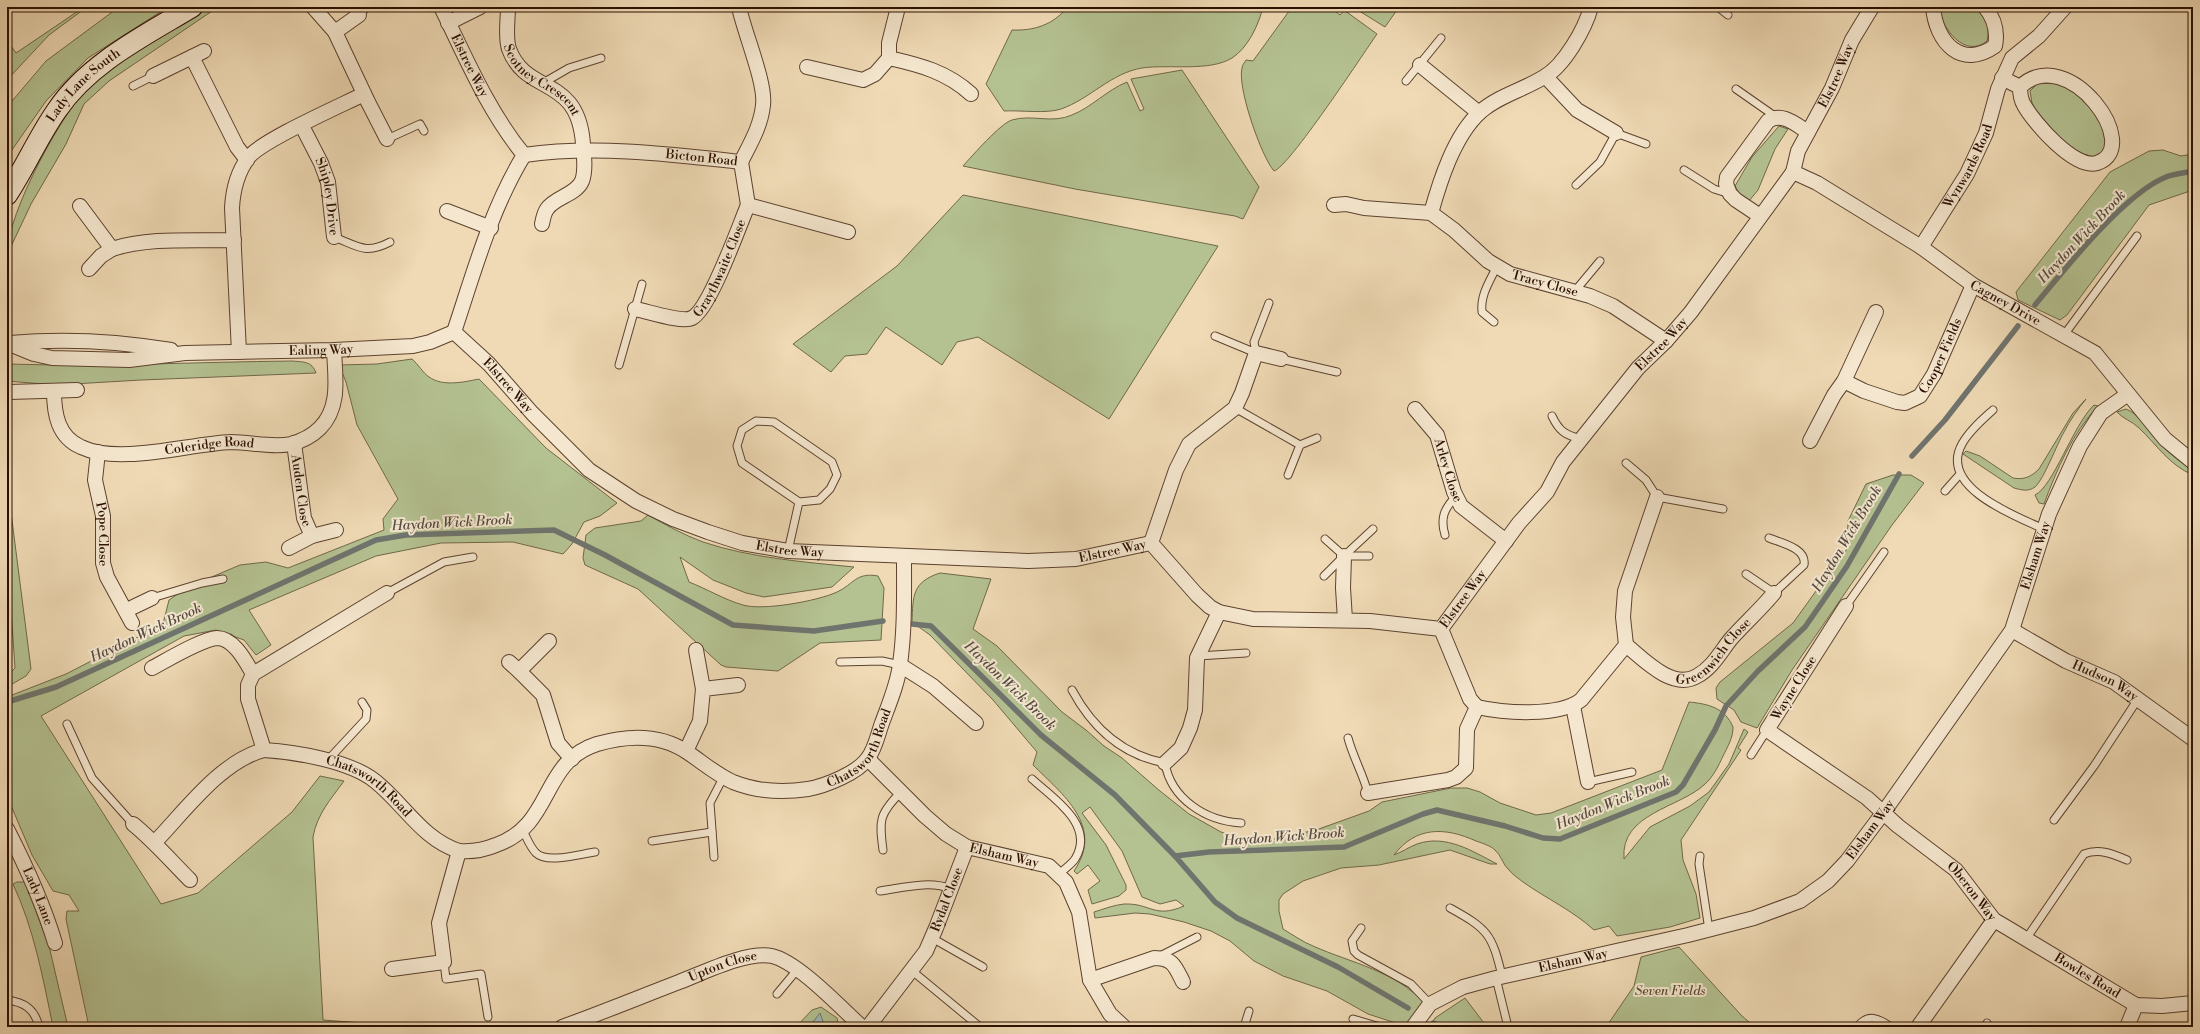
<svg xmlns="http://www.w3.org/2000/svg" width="2200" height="1034" font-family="'Libre Bodoni',serif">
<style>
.green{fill:#b4c191;stroke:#706849}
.water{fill:#9db8b7;stroke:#6f746e}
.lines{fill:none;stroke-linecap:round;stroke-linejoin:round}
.stream{stroke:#6f746e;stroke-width:5.5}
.lane-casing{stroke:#5c422e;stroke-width:9}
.street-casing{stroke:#5c422e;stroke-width:16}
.secondary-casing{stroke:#2b0f01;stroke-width:22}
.lane{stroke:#f5e7cf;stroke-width:7}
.street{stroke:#f5e7cf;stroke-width:14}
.secondary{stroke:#f5e7cf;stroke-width:20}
.labels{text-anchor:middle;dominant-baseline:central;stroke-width:4;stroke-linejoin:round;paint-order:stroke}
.street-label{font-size:13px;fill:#2b0f01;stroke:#f5e7cf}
.park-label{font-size:13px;font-style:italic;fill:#5b4d33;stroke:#f5e7cf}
.water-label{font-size:14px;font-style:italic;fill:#534a41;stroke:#f5e7cf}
</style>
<rect width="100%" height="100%" fill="#efdab5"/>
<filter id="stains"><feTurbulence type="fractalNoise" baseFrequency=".005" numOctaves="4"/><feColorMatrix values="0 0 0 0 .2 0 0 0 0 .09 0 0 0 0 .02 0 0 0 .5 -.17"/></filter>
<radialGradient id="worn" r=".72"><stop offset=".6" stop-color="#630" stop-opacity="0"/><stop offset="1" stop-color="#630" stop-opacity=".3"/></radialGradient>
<!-- green -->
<g class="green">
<polygon points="84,7 87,7 49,35 7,80 7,44 9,43 16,53"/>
<polygon points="119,7 168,7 88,58 46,101 7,157 7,107 46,61"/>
<path d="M211,7H218L109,81L84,104L66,144L31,204L7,255C7,212 64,109 95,78C102,71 113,65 122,60C151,40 180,24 211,7Z"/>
<path d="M1067,7H1263C1259,24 1248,48 1232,58C1209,72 1169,64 1142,68C1111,73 1090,99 1061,109C1046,114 1021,110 1004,111L986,84L1012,30C1033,31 1054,25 1067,7Z"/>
<path d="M1292,7H1330L1340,15L1344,10L1377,34C1363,54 1289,167 1274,171C1261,156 1237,87 1242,68C1242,65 1245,62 1246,60L1253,61Z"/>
<polygon points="1353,7 1399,7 1385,27"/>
<path d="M1938,7H1976C1984,17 1991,27 1987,41C1965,59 1942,29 1938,7Z"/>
<path d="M1182,70L1259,187L1243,219L1235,216L1075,189L963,166C972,156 1001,123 1012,120C1032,114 1052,124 1072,115C1092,107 1107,90 1127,82L1140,111L1144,109L1131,79Z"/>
<path d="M2038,83L2060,84L2077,94L2097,114L2108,143L2098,157C2071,156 2052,130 2036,110L2032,103L2030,91Z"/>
<polygon points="1779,126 1788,129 1775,149 1758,190 1749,201 1739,193 1735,186 1752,157"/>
<polygon points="2163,150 2181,156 2193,154 2193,190 2149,205 2067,315 2060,320 2018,300 2016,292 2110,172 2149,151"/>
<polygon points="963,195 1218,246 1109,419 978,337 957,342 942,365 886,327 867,354 845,356 831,372 793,344 897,266"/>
<path d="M412,359C418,364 423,373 429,377C443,387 464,382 479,379L546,448L617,503L600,516L584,522L572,544L563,554L513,542L441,543L376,556L249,610L271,645L256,655L244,640L216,630L184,636L41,716L161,904L198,893L292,812L320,776L344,781C331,799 317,814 313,837L323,1020L417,1027H89L66,919L67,911H79L69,895L53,891L32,855L7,796V697L66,674L163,624L169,600L188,587L240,565L266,562L288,568L384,530L383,519L398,499L357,425L346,382L339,365L377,364Z"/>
<path d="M292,361C303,362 312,361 316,373L141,380L56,385L7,381V364C102,367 197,362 292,361Z"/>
<path d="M2086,399C2078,409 2070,420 2064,432C2057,444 2044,479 2035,487C2028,492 2022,490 2014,488L1963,454L1966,451L1980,456L2013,478C2024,480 2031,477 2039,469L2073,413Z"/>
<path d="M2094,405L2098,406C2073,432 2056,471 2044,504L2039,503L2035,495C2053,487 2073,425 2094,405Z"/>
<path d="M2126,409C2140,414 2150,434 2161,445C2171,455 2181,463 2193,470V475C2169,465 2157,445 2139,428C2132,421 2123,419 2117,412Z"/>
<polygon points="1893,475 1911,475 1924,483 1892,525 1792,670 1757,728 1741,722 1734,710 1717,699 1716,688 1720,682 1793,623 1816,591 1847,549 1848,521 1866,484"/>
<polygon points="7,481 31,669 26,676 7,687 7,676 15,668 7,549"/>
<path d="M648,515C666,525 684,535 703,542C751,558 804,562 854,567L832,587L764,597L746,593L713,580L680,557L689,582C707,589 725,600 743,605C762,611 818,601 837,592C854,584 856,572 878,576L884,588L881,640L820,643L778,671L726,667L721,665L638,589L585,565L583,558L586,535L595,528L641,521Z"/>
<path d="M940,573L991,579L973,629L997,646L1062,712L1086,730L1104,746L1122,758L1160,791L1189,814L1221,832L1246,840L1265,841L1316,830L1369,811L1382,802L1451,788H1467L1480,792L1500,803L1536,815L1551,813L1662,770L1689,702C1709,704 1725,708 1733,727C1733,738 1728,746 1723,756C1719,765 1713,777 1705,784C1680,808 1620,813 1624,859L1650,827L1690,806L1709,792L1729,764L1744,729L1748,732L1738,748L1741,750L1681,840L1683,860L1696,894L1700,918L1670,927L1617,936L1609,926L1594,930C1572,910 1547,899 1523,882C1518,878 1513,875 1509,870C1503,865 1501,855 1495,850C1491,846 1482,843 1476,841C1445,827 1416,826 1394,855C1402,852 1409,847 1417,844C1446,834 1472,851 1497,864H1490L1450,850L1379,865L1341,868L1303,881L1283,894L1279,900V911L1283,929C1293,935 1303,942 1313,946C1351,963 1396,971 1424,1003L1408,1027L1368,1014L1327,991L1283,976L1254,961L1230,941L1211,931L1184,922L1150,914L1135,913L1095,918L1094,912C1104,909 1114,905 1124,904C1151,903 1154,919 1184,906L1176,900L1160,904L1142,897L1122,851L1090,807L1082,813L1106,845L1126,885V890L1119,896L1092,904L1088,890L1100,881L1088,865L1077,874L1074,871C1105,826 1062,794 1033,765L1037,752L993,700L930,635L912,622C913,596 912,582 940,573Z"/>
<path d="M17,882H25L49,946L68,1027H53C43,978 34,929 13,884Z"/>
<polygon points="1679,947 1742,1016 1755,1027 1606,1027 1634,986 1641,957"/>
<polygon points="1465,998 1487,1027 1430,1027 1435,1018"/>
<polygon points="821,1007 837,1018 839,1027 796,1027 812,1010"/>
</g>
<!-- water -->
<polygon class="water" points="820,1013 825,1027 809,1027"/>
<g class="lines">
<!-- stream -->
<g class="stream">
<path d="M2035,305C2064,270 2125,193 2166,177C2174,174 2184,173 2193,171"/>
<polyline points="1912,456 1945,420 2018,326"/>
<polyline points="912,624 931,626 1041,735 1115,795 1175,856 1209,852 1344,847 1423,814 1437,810 1505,826 1543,838 1560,839 1676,792 1683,785 1715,730 1726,706 1758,671 1805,627 1823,601 1847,566 1899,474"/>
<polyline points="7,702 56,687 376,540 406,535 554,530 605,555 733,625 814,631 883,621"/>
<polyline points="1175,856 1215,902 1237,918 1338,967 1408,1008"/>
<polyline points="1433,1023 1441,1027"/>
</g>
<defs>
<g id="lane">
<polyline points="1718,7 1728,15"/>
<polyline points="359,15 367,7"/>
<polyline points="1406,81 1441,38"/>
<polyline points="543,83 569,68 601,58"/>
<polyline points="133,86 153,76"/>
<polyline points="1736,89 1776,117"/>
<polyline points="387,139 420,124 424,131"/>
<polyline points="1684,170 1714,189 1730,194"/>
<polyline points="1576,185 1600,162 1616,133 1646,144"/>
<path d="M334,237C358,246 365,255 390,242"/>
<polyline points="1575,291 1600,261"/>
<path d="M1494,322L1482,312C1480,295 1490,281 1497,266"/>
<polyline points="2064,335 2137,236"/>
<polyline points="1215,336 1256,353 1254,342 1269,303"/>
<polyline points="1281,359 1337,372"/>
<polyline points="619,365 642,284"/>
<polyline points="1235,408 1300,445"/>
<path d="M1993,410C1982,420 1969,431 1962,444C1938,487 2015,516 2044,529"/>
<path d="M1552,416C1559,431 1565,435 1581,439"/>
<polyline points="1626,463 1646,480 1657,497 1723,509"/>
<polyline points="1288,475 1300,445 1317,438"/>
<polyline points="1945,491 1960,474"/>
<path d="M1445,535C1440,518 1444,509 1456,496"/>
<polyline points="1325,539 1344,556 1373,529"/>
<polyline points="788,551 799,502 742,463 737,446 742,430 756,421 774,422 832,462 837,475 830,489 819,500 799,502"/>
<path d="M1746,574L1774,593L1804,565C1807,548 1781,543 1769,538"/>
<polyline points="1324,576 1344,556 1369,556"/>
<polyline points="387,593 444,562 473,557"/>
<polyline points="152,598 202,583 223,579"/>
<polyline points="1846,606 1884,552"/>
<polyline points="1198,656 1246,653"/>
<polyline points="840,662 882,661 900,665"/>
<path d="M1072,690C1092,727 1122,755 1165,763C1171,799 1206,821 1241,823"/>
<polyline points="67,724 92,778 133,824"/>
<path d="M1348,738C1353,757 1363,774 1368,793"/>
<polyline points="1751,755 1767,730"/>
<polyline points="327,761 366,719 367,710 362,702"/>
<path d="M1032,779C1053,798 1096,825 1075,859C1071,865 1064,869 1059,874"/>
<polyline points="1588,782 1632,772"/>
<polyline points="2054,820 2094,766 2138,699"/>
<path d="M523,831C527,838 530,847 536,853C547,864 580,854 595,852"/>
<polyline points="652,841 712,832"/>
<path d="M883,850C879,820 879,814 901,792"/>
<polyline points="1700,856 1699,864 1709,930"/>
<polyline points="714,857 710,803 724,776"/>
<path d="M880,891C902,888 930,880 951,889"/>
<path d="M1450,908C1488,929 1492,934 1502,976"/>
<polyline points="1361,928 1352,941 1354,951 1358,955 1411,984 1430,1004"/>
<polyline points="932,938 983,967"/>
<path d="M2026,939L2084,854C2099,848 2113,854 2127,860"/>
<polyline points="1158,957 1197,937"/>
<polyline points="444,962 446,979 481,974 488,1017"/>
<polyline points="911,970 980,1027"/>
<polyline points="1496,978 1508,1027"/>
<polyline points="777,994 797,970"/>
<path d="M7,1000C24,1002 35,1009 39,1027"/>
<polyline points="1353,1019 1380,1027"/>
<polyline points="1244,1027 1249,1011"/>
<path d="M1857,1027C1868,1013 1878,1018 1891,1027"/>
<polyline points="1985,1027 1987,1023"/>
</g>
<g id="street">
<polyline points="313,7 335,32 368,102 387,139"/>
<path id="s1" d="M441,7C466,58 488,111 524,155C491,209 474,272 454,332"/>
<path id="s2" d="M508,7C508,20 505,37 509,49C526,96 578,74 583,144C584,155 586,171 582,181C576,195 555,197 547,209C544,213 543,219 542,224"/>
<path d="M898,7L889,43V58C920,65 947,72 971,94"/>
<path d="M1933,7C1936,42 1961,70 1995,46C1998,31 1994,18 1985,7"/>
<polyline points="448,23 480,7"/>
<polyline points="335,32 359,15"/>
<polyline points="192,57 237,147 247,160"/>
<polyline points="1420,65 1479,113"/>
<polyline points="807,67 863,80 875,74 889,58"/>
<polyline points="153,76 204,51"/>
<polyline points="1546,77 1577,110 1616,133"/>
<path d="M2002,78L2020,87C2068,41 2145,148 2097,163C2075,170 2034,123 2024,105C2021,100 2020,93 2020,87"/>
<path id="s3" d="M302,126L321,163L328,182L334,237"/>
<path id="s4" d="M524,155C596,145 669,154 741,162C750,144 761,126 763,105C766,83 744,32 739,7"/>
<polyline points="741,162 748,205 848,232"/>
<path id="s5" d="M1793,172L1817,183L1921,247L1973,285L2095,353L2165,439L2193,462"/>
<path id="s6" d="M1334,205L1346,204L1364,208L1431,213L1454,230L1488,261L1510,274L1590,296L1613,306L1666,341"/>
<polyline points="80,206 112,249 101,256 89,269"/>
<polyline points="447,211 491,228"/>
<path d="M1431,213C1440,181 1454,136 1480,112C1498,96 1523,90 1544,77C1564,66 1585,29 1591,7"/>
<path d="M1760,216L1736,200L1730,194L1726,184L1727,177L1768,121C1782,112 1795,124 1808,132"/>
<path id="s7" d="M1921,247L1967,174L1986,133L1998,89L2012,58L2039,36L2065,7"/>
<path d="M112,249C150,237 194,241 234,240"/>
<path id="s8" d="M635,309C647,311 682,323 692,318C710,309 739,226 748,205"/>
<path id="s9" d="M454,332L489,364L532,413L589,470L636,501L673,519L708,532L742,543L788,551L1028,561L1076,559L1151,543L1197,595L1210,607L1219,612L1253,619L1370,621L1441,629L1519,523L1547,492L1563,462L1638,368L1666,341L1691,312L1793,172L1798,151L1832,88L1852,40L1872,7"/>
<path id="s10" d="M7,343L34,354L52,358L129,360L185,353L334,350L413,346L430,342L454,332"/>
<path d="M10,343C65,338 117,341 171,350"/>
<path d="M239,352L232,208C233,189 237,173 248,158C260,141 340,106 364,94"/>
<path id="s11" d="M1844,381L1864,391L1897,402L1905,403L1920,396L1934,374L1973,285"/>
<path id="s12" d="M54,391C54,414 58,437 81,447C119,465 188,444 231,442C251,442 272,448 291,444C302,441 313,435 320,428C341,407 335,376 334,350"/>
<polyline points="9,392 77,390"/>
<path id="s13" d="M1415,409L1437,435L1454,492L1461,506L1506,541"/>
<polyline points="1810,441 1834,395 1844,381 1876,312"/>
<path id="s14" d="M294,443L304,518L312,536"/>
<path id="s15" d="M98,452L95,480L103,516V563L107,577L132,623"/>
<polyline points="1151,543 1176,470 1189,444 1235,408 1242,393 1256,353 1281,359"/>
<polyline points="289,548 312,536 336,530"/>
<polyline points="1344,556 1343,588 1345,620"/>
<path id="s16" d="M387,593L253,674L248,685V699L264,750C296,752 350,761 375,781C404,804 422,839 459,851"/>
<path id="s17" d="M1846,606L1767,730L1867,798L1898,826L1956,870L1994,920L2006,927L2136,1005L2162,1006L2193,1003"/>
<polyline points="127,610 152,598"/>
<path id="s18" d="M2012,630L2066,661L2114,682L2193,739"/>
<path id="s19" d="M1626,645C1643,659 1673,691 1697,676C1712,668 1720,653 1730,640C1744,624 1760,610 1774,593"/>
<polyline points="696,650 703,689"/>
<polyline points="509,662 519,671 549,641"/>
<polyline points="900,665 933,686 976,723"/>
<path d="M152,668C167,660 202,639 217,638C234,638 246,662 253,674"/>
<polyline points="519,671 543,695 558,743 572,759"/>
<polyline points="1573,706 1588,782"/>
<path d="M1477,707C1504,713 1559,717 1581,700L1626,645L1623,617L1625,591L1657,497"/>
<polyline points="686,751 700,721 703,689 738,685"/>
<path id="s20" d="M868,759L925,816L946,834L967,847L1049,866L1066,882L1079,912L1090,980L1110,1014L1124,1027"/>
<polyline points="1165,763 1181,748 1190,728 1195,710 1197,658 1219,612"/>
<polyline points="1368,793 1448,780 1456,777 1466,768 1467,729 1477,707 1470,699 1441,629"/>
<path d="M133,824C154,841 171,861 190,880"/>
<path id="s21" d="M7,829C26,866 43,903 55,943"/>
<path d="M155,842C185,811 221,761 264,750"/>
<path id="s22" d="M392,969L444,962L439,923L459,851C472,852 484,850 496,845C554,825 540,762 597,744C628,735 660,734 687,752C702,762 717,775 733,782C758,792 782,793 808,789C825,786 858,773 868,758C875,749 878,734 882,723C889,704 898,683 900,664C905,629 904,592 904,557"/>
<path d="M1090,980L1154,958C1173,958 1175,966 1183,982"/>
<path id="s23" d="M562,1027C601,1013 640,997 679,982C703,973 746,951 772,956C798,962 841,1008 862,1027"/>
<path id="s24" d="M868,1027L926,951L936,928L967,847"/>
<path id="s25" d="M1413,1027L1430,1004L1463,987L1496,978L1688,935L1754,918L1800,901L1828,881L1847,861L1883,813L2012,630L2049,514L2080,446L2101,413L2128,394"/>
<polyline points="1918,1027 1994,920"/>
<polyline points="2127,1027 2136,1005"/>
</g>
<g id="secondary">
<path id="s26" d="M7,195C25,168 38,137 57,110C89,63 144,36 192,7"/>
</g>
</defs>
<!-- lane casing -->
<use href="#lane" class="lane-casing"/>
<!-- street casing -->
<use href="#street" class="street-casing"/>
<!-- secondary casing -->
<use href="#secondary" class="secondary-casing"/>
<!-- lane -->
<use href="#lane" class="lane"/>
<!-- street -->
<use href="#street" class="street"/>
<!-- secondary -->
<use href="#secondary" class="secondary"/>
</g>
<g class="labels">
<!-- street labels -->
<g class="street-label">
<text stroke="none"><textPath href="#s1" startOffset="65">Elstree Way</textPath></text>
<text stroke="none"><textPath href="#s9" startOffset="1780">Elstree Way</textPath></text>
<text stroke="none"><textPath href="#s2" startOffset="88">Scotney Crescent</textPath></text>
<text stroke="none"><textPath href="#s26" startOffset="135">Lady Lane South</textPath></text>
<text stroke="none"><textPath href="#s4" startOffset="178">Bicton Road</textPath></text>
<text stroke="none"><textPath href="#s7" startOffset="94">Wynwards Road</textPath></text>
<text stroke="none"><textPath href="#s3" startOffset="76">Shipley Drive</textPath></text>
<text stroke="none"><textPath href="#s8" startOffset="116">Graythwaite Close</textPath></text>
<text stroke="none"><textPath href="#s6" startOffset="234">Tracy Close</textPath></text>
<text stroke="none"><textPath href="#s5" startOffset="250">Cagney Drive</textPath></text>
<text stroke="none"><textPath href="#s9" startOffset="1457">Elstree Way</textPath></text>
<text stroke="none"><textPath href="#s10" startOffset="317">Ealing Way</textPath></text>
<text stroke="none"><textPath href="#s11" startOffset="127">Cooper Fields</textPath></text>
<text stroke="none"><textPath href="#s9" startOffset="76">Elstree Way</textPath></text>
<text stroke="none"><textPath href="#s12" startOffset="196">Coleridge Road</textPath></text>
<text stroke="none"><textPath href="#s13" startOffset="71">Arley Close</textPath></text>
<text stroke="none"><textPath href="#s14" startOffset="48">Auden Close</textPath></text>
<text stroke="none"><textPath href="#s15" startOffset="83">Pope Close</textPath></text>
<text stroke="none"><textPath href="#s9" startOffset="412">Elstree Way</textPath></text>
<text stroke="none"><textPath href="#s9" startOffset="736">Elstree Way</textPath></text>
<text stroke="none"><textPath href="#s25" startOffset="838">Elsham Way</textPath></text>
<text stroke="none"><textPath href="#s9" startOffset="1133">Elstree Way</textPath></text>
<text stroke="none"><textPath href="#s19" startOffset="110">Greenwich Close</textPath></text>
<text stroke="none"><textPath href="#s18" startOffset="106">Hudson Way</textPath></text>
<text transform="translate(1794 688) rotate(-58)">Wayne Close</text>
<text stroke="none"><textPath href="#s22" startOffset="647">Chatsworth Road</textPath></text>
<text stroke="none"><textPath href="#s16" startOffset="350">Chatsworth Road</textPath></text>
<text stroke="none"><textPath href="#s25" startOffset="515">Elsham Way</textPath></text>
<text stroke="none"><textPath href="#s20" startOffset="171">Elsham Way</textPath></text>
<text stroke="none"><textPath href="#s17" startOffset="409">Oberon Way</textPath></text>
<text stroke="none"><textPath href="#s21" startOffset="74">Lady Lane</textPath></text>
<text stroke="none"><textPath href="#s24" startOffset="151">Rydal Close</textPath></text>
<text stroke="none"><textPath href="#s25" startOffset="179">Elsham Way</textPath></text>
<text stroke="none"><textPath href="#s23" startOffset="172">Upton Close</textPath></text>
<text stroke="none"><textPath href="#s17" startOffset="554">Bowles Road</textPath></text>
</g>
<!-- park labels -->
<g class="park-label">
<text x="1670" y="991">Seven Fields</text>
</g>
<!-- water labels -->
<g class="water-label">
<text transform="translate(2082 237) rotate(-47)">Haydon Wick Brook</text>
<text transform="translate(452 523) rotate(-3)">Haydon Wick Brook</text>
<text transform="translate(1847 539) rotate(-59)">Haydon Wick Brook</text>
<text transform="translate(146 633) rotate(-25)">Haydon Wick Brook</text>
<text transform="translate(1010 686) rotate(44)">Haydon Wick Brook</text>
<text transform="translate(1613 803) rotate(-22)">Haydon Wick Brook</text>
<text transform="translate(1284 837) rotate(-4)">Haydon Wick Brook</text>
</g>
</g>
<!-- margin -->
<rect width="2200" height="1034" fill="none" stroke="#efdab5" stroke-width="24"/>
<rect x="8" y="8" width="2184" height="1018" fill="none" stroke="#2b0f01" stroke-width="2"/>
<rect x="12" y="12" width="2176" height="1010" fill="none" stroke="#2b0f01"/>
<rect width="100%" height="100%" filter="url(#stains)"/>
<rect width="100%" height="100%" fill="url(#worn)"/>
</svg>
